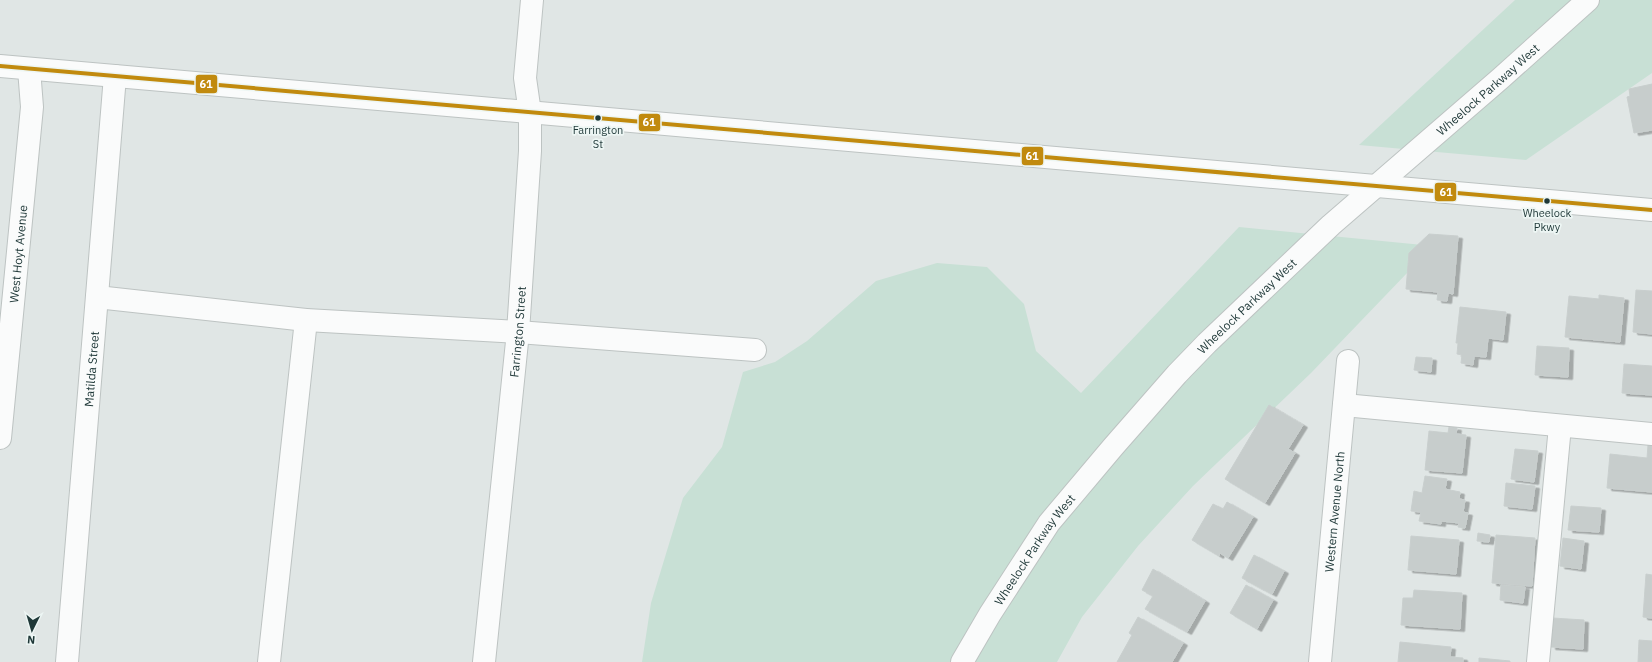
<svg xmlns="http://www.w3.org/2000/svg" width="1652" height="662" font-family="'IBM Plex Sans',sans-serif">
<style>
.green{fill:#c8e0d5}
.building{fill:#c7cdcc;stroke:#c9cfce;filter:url(#shadow)}
.lines{fill:none;stroke-linecap:round;stroke-linejoin:round}
.minor-casing{stroke:#bdc3c2;stroke-width:24}
.minor{stroke:#fafbfb;stroke-width:22}
.bus-1-casing{stroke:#edf6f4;stroke-width:7}
.bus-1{stroke:#c18a0e;stroke-width:4}
.bus-dot{fill:#1f3838;stroke:#edf6f4;stroke-width:1.5}
.labels{text-anchor:middle;dominant-baseline:central;stroke-width:3.5;stroke-linejoin:round;paint-order:stroke}
.bus-label{font-size:11px;fill:#1f3838;stroke:#edf6f4}
.street-label{font-size:12px;fill:#1f3838;stroke:#edf6f4}
.line-badge{stroke:#edf6f4;stroke-width:1.5}
.badge-label{font-size:11px;text-anchor:middle;font-weight:bold;fill:#fff}
</style>
<defs>
<filter id="shadow"><feDropShadow dx="4.5" dy="2.5" stdDeviation="0" flood-color="#0004"/></filter>
</defs>
<rect width="100%" height="100%" fill="#e0e6e5"/>
<!-- green -->
<g class="green">
<polygon points="1515,0 1652,0 1652,73 1526,160 1359,145"/>
<polygon points="1239,227 1433,246 1311,373 1193,486 1138,546 1082,617 1057,662 642,662 651,603 683,498 722,447 743,372 775,362 807,341 876,281 937,263 987,267 1024,304 1036,351 1081,393"/>
</g>
<!-- building -->
<g class="building">
<polygon points="1652,84 1652,130 1634,133 1627,97 1630,96 1629,89"/>
<polygon points="1429,234 1458,236 1453,294 1448,293 1447,301 1437,300 1438,292 1406,289 1409,253"/>
<polygon points="1636,290 1652,291 1652,334 1633,332"/>
<polygon points="1599,295 1624,298 1620,342 1565,337 1569,296 1599,299"/>
<polygon points="1460,307 1506,312 1503,340 1488,338 1486,357 1474,356 1473,365 1461,363 1462,355 1457,354 1458,343 1456,343"/>
<polygon points="1537,346 1569,348 1568,377 1535,375"/>
<polygon points="1416,357 1432,358 1431,372 1414,370"/>
<polygon points="1624,364 1652,366 1652,395 1622,393"/>
<polygon points="1269,405 1303,425 1288,449 1295,453 1265,503 1225,479"/>
<polygon points="1449,427 1457,428 1456,434 1466,435 1462,473 1425,470 1429,431 1448,433"/>
<polygon points="1648,445 1652,445 1652,492 1607,488 1610,454 1647,458"/>
<polygon points="1515,449 1538,451 1534,482 1511,479"/>
<polygon points="1425,476 1447,479 1445,489 1460,492 1459,499 1465,500 1463,512 1468,513 1465,528 1458,527 1459,523 1441,521 1441,524 1419,521 1421,512 1411,511 1414,491 1422,493"/>
<polygon points="1506,483 1535,486 1532,509 1504,506"/>
<polygon points="1227,502 1253,517 1228,558 1220,553 1219,556 1192,540 1213,504 1223,509"/>
<polygon points="1571,506 1601,508 1599,532 1568,530"/>
<polygon points="1478,533 1490,535 1489,542 1477,541"/>
<polygon points="1496,535 1535,538 1532,586 1492,583"/>
<polygon points="1411,536 1459,540 1456,574 1408,570"/>
<polygon points="1563,538 1584,541 1581,569 1560,566"/>
<polygon points="1254,555 1284,571 1272,594 1242,578"/>
<polygon points="1153,569 1205,601 1187,632 1145,609 1153,596 1142,590"/>
<polygon points="1646,574 1652,575 1652,618 1643,617"/>
<polygon points="1246,585 1273,600 1257,629 1230,613"/>
<polygon points="1501,585 1525,587 1523,603 1500,600"/>
<polygon points="1414,590 1462,593 1460,629 1401,625 1403,598 1413,598"/>
<polygon points="1138,617 1183,643 1172,662 1117,662 1132,635 1129,633"/>
<polygon points="1553,618 1584,620 1583,649 1551,647"/>
<polygon points="1639,640 1652,641 1652,662 1638,662"/>
<polygon points="1400,642 1451,647 1450,657 1463,658 1463,662 1398,662"/>
<polygon points="1479,658 1510,661 1510,662 1479,662"/>
</g>
<g class="lines">
<defs>
<g id="minor">
<polyline points="0,66 1652,210"/>
<polyline points="97,297 306,320 518,332 755,350"/>
<polyline points="1344,405 1652,434"/>
<path id="s1" d="M0,438L32,107L29,69"/>
<path id="s2" d="M67,662L115,76"/>
<polyline points="269,662 306,320"/>
<path id="s3" d="M484,662L518,332L530,151V113L525,78L532,0"/>
<path id="s4" d="M962,662L990,614L1049,523L1113,447L1177,374L1207,343L1331,225L1501,78L1588,0"/>
<path id="s5" d="M1320,662L1348,361"/>
<polyline points="1538,662 1560,426"/>
</g>
</defs>
<!-- minor casing -->
<use href="#minor" class="minor-casing"/>
<!-- minor -->
<use href="#minor" class="minor"/>
<defs>
<polyline id="bus-1" points="0,66 1652,210"/>
</defs>
<!-- bus-1 casing -->
<use href="#bus-1" class="bus-1-casing"/>
<!-- bus-1 -->
<use href="#bus-1" class="bus-1"/>
</g>
<!-- markers -->
<g class="bus-dot">
<circle cx="598" cy="118" r="3.5"/>
<circle cx="1547" cy="201" r="3.5"/>
</g>
<g class="labels">
<!-- bus labels -->
<g class="bus-label">
<text x="598" y="130">Farrington<tspan x="598" dy="14">St</tspan></text>
<text x="1547" y="213">Wheelock<tspan x="1547" dy="14">Pkwy</tspan></text>
</g>
<!-- street labels -->
<g class="street-label">
<text stroke="none"><textPath href="#s4" startOffset="782">Wheelock Parkway West</textPath></text>
<text stroke="none"><textPath href="#s1" startOffset="185">West Hoyt Avenue</textPath></text>
<text stroke="none"><textPath href="#s4" startOffset="458">Wheelock Parkway West</textPath></text>
<text stroke="none"><textPath href="#s3" startOffset="332">Farrington Street</textPath></text>
<text stroke="none"><textPath href="#s2" startOffset="294">Matilda Street</textPath></text>
<text stroke="none"><textPath href="#s5" startOffset="151">Western Avenue North</textPath></text>
<text stroke="none"><textPath href="#s4" startOffset="134">Wheelock Parkway West</textPath></text>
</g>
</g>
<g class="line-badge">
<rect x="195" y="74" width="23" height="20" rx="4" fill="#c18a0e"/>
<rect x="638" y="113" width="23" height="19" rx="4" fill="#c18a0e"/>
<rect x="1021" y="146" width="23" height="20" rx="4" fill="#c18a0e"/>
<rect x="1434" y="182" width="23" height="20" rx="4" fill="#c18a0e"/>
</g>
<g class="badge-label">
<text x="206" y="88">61</text>
<text x="649" y="126">61</text>
<text x="1032" y="160">61</text>
<text x="1446" y="196">61</text>
</g>
<!-- north arrow -->
<g transform="translate(32 630) rotate(185)" stroke="#edf6f4" stroke-width="3" paint-order="stroke">
<path d="M0-3L7 15L0 10L-7 15Z" fill="#1f3838"/>
<text y="-6" font-size="11" font-weight="bold" text-anchor="middle" fill="#1f3838">N</text>
</g>
</svg>
